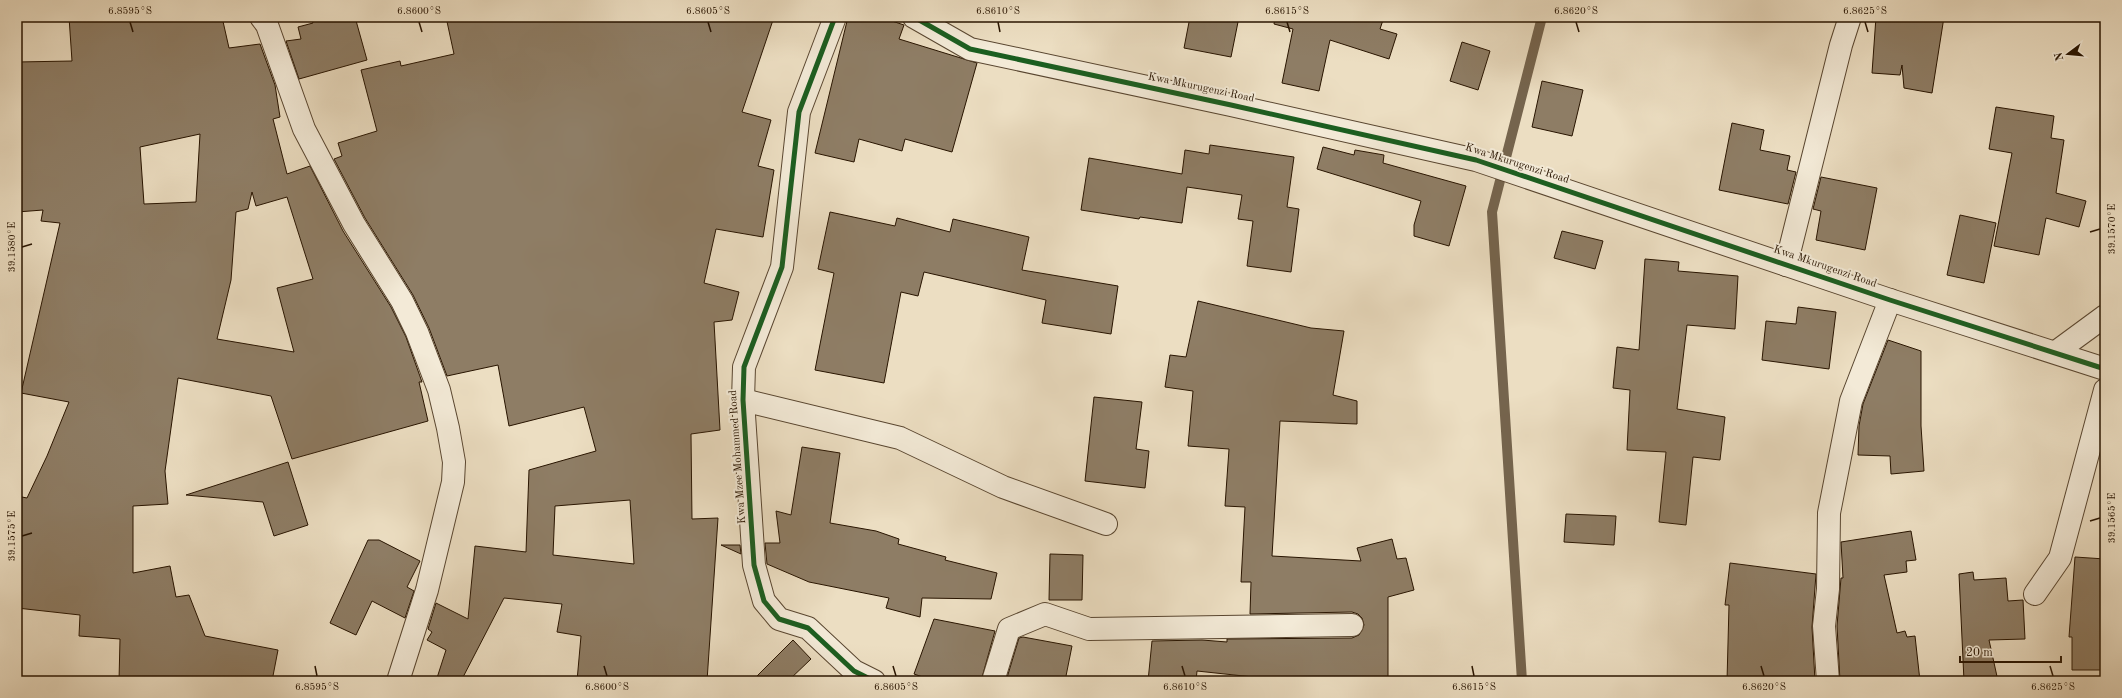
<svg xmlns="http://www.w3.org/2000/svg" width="2122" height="698" font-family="'Old Standard TT',serif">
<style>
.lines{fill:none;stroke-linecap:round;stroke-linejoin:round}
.stream{stroke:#75644d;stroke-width:10}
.building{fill:#8e7d65;stroke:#281400;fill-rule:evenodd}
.minor-casing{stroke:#594630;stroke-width:24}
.minor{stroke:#f3ead7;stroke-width:22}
.cycleway-casing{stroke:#f3ead7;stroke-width:8}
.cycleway{stroke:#1b5e20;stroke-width:5}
.ticks{fill:none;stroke:#281400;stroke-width:1.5}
.labels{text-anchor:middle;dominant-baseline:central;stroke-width:4;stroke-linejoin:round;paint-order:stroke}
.street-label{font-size:11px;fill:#281400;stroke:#f3ead7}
.neatline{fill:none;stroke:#281400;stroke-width:1.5}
.ticks-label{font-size:10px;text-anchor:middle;fill:#281400}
</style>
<rect width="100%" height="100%" fill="#ecdec2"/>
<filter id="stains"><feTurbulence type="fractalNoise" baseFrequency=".005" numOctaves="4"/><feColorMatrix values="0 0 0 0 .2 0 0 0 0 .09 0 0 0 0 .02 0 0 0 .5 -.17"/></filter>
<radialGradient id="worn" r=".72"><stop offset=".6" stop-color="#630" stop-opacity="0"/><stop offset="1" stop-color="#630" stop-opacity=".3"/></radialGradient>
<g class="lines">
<!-- stream -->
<polyline class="stream" points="1522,681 1492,212 1542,17"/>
</g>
<!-- building -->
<g class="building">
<path d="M69,17H222L229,48L260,44L275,85L280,117L273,119L287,174L310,166L343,231L391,307L406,337L422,382H419L428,421L292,459L271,396L178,378L165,471L168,504L133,506V573L170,566L176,597L189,595L205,636L278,650L272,681H119L120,639L79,636L80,615L17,608V496L27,498L47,456L69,402L21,393L60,223L41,221L43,210L17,212V62L72,61ZM200,134L196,202L144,204L140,147ZM252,192L256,206L287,197L313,279L277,288L294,352L217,339L231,280L236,212L248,209Z"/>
<polygon points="311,17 355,17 367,60 299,79 286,41 301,39 298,27 313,23"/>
<path d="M446,17H774L742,112L771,120L758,166L774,170L763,237L716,229L704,283L739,292L732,320L714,322L720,430L691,434L692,519L718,518L707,681H577L581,636L557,632L562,604L504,598L461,681H436L446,650L427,640L432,632L428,629L436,603L468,619L475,546L526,552L529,470L596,451L584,407L509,426L498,365L447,376L429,328L413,295L365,218L334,159L342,156L338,143L377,131L361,70L400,61L401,66L454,54ZM630,500L634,564L553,555L555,506Z"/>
<polygon points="848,17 880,17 904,25 899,39 977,63 952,152 905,139 902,151 859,139 854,162 815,153"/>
<polygon points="1190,17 1239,17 1231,57 1184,48"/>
<polygon points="1275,17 1384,17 1380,29 1397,34 1389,59 1330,40 1319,91 1282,83 1293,29 1274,24"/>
<polygon points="1876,17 1944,17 1932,93 1904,88 1902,65 1900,75 1872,73"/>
<polygon points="1462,42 1490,51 1478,90 1450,81"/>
<polygon points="1542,81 1583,90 1572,136 1532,127"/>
<polygon points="1996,107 2054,116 2051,138 2064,140 2056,193 2086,201 2079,227 2046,218 2039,255 1994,246 2012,153 1989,149"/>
<polygon points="1732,123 1764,130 1760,150 1790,156 1787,170 1796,172 1788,204 1719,190"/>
<polygon points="1210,145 1294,157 1287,207 1299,209 1291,272 1247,266 1253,221 1238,219 1242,195 1187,187 1182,223 1140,217 1139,219 1081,210 1089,158 1182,174 1185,150 1209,154"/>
<polygon points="1323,147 1354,155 1355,150 1384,155 1383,163 1466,186 1449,246 1414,236 1414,225 1421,201 1317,169"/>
<polygon points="1821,177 1877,188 1865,250 1816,240 1821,211 1813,209"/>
<polygon points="830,212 895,226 897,218 950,232 953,219 1029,237 1022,270 1118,286 1111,334 1042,323 1046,300 924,272 918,296 901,292 884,383 815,370 834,273 818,269"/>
<polygon points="1960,215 1996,223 1984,283 1947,275"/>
<polygon points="1562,231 1603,241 1595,269 1554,258"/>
<polygon points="1645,259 1679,262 1678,271 1738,276 1735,329 1687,325 1677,409 1725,417 1720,460 1693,457 1686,525 1659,522 1666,452 1627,450 1630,390 1613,388 1617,347 1639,350"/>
<polygon points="1198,301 1311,328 1344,331 1333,395 1357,401 1357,424 1280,421 1272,556 1361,561 1357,548 1392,539 1397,559 1406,558 1414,590 1388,597 1388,681 1281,680 1197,671 1196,681 1148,681 1152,641 1202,640 1227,642 1227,639 1352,638 1359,635 1364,625 1362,618 1358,614 1352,612 1250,614 1251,582 1241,582 1245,507 1225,506 1229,449 1188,446 1193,391 1165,387 1170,355 1186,357"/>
<polygon points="1798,307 1836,312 1829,369 1762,360 1766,321 1796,324"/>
<polygon points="1888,340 1921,351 1921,426 1924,471 1891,474 1890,456 1858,455 1859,426 1863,404"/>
<polygon points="1094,397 1142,402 1136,449 1149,451 1145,488 1085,481"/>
<polygon points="802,447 840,453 830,523 876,531 899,539 898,544 946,557 945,560 997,573 991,599 922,598 920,617 886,608 889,598 809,582 767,564 765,543 780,543 776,511 791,515"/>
<polygon points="288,462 308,525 274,536 263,502 186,495"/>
<polygon points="1566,514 1616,516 1614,545 1564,542"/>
<polygon points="1911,531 1916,560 1906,561 1907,572 1884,575 1897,633 1905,631 1907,637 1915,636 1920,681 1840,681 1837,626 1841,578 1843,578 1841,542"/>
<polygon points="368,540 379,540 420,561 407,587 414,591 405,618 372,601 356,635 330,623"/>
<polygon points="721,545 740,545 741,554"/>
<polygon points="1050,554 1083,555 1082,600 1049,600"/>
<polygon points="2075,557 2105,559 2105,670 2072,670 2072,637 2069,637"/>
<polygon points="1730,563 1816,574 1812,627 1815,681 1727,681 1729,605 1725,605"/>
<polygon points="1973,572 1974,580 2006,578 2008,601 2023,600 2025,639 1989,640 1998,681 1964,681 1959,574"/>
<polygon points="934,619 995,631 981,681 934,681 914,674"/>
<polygon points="1023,637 1072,646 1065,681 1006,681 1019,638"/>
<polygon points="793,640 811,659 788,681 752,681"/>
</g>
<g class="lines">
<defs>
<g id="minor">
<polyline points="261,17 267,25 304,129 354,224 402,301 417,332 439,390 448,428 454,462 453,482 427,590 398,681"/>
<polyline points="835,17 799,112 782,267 744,367 743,400 754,565 764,601 779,619 808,628 854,671 874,681"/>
<polyline points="914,17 970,49 1231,105 1476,160 1890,300 2105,369"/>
<polyline points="1786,265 1841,45 1850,17"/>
<polyline points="2056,352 2105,316"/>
<polyline points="743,400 900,438 1003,487 1106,524"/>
<polyline points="2035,594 2060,558 2105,390"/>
<polyline points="993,681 1009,629 1045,614 1089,629 1352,625"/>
<polyline points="1828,681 1824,626 1828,589 1829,513 1851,401 1890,300"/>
</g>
</defs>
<!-- minor casing -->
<use href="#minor" class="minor-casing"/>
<!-- minor -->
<use href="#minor" class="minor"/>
<defs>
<g id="cycleway">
<polyline points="835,17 799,112 782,267 744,367 743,400 754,565 764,601 779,619 808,628 854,671 874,681"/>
<polyline points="914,17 970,49 1231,105 1476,160 1890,300 2105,369"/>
</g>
</defs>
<!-- cycleway casing -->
<use href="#cycleway" class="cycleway-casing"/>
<!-- cycleway -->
<use href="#cycleway" class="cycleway"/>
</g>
<!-- ticks -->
<path class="ticks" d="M130,22L133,32M419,22L422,32M708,22L711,32M998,22L1000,32M1287,22L1290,32M1576,22L1579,32M1865,22L1868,32M2090,232L2100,229M22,247L32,244M2090,521L2100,518M22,536L32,533M315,666L317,676M604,666L607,676M893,666L896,676M1182,666L1185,676M1472,666L1474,676M1761,666L1764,676M2050,666L2053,676"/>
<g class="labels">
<!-- street labels -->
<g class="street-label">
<text transform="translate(1201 88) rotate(12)">Kwa Mkurugenzi Road</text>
<text transform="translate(1517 164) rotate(18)">Kwa Mkurugenzi Road</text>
<text transform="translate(1825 267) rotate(19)">Kwa Mkurugenzi Road</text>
<text transform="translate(738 457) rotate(-94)">Kwa Mzee Mohammed Road</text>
</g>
</g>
<!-- margin -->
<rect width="2122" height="698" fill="none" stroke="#ecdec2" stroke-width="44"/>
<!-- north arrow -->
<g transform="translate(2068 54) rotate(254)" stroke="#f3ead7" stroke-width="3" paint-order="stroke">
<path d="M0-3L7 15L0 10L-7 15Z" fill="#281400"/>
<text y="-6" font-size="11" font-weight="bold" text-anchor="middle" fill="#281400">N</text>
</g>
<!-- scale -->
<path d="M1960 656v6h101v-6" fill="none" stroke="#281400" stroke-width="2"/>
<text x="1966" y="656" font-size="12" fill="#281400" stroke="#f3ead7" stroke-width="3" paint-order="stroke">20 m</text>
<rect x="22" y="22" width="2078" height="654" class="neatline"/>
<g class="ticks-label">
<text x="130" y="14">6.8595°S</text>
<text x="419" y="14">6.8600°S</text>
<text x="708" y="14">6.8605°S</text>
<text x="998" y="14">6.8610°S</text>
<text x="1287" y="14">6.8615°S</text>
<text x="1576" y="14">6.8620°S</text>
<text x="1865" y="14">6.8625°S</text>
<text transform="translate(2111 229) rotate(-90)" y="4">39.1570°E</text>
<text transform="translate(11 247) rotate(-90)" y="4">39.1580°E</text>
<text transform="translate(2111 518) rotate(-90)" y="4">39.1565°E</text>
<text transform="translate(11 536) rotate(-90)" y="4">39.1575°E</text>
<text x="317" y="690">6.8595°S</text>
<text x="607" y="690">6.8600°S</text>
<text x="896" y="690">6.8605°S</text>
<text x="1185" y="690">6.8610°S</text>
<text x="1474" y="690">6.8615°S</text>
<text x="1764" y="690">6.8620°S</text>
<text x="2053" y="690">6.8625°S</text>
</g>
<rect width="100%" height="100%" filter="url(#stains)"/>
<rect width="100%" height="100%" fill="url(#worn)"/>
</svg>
